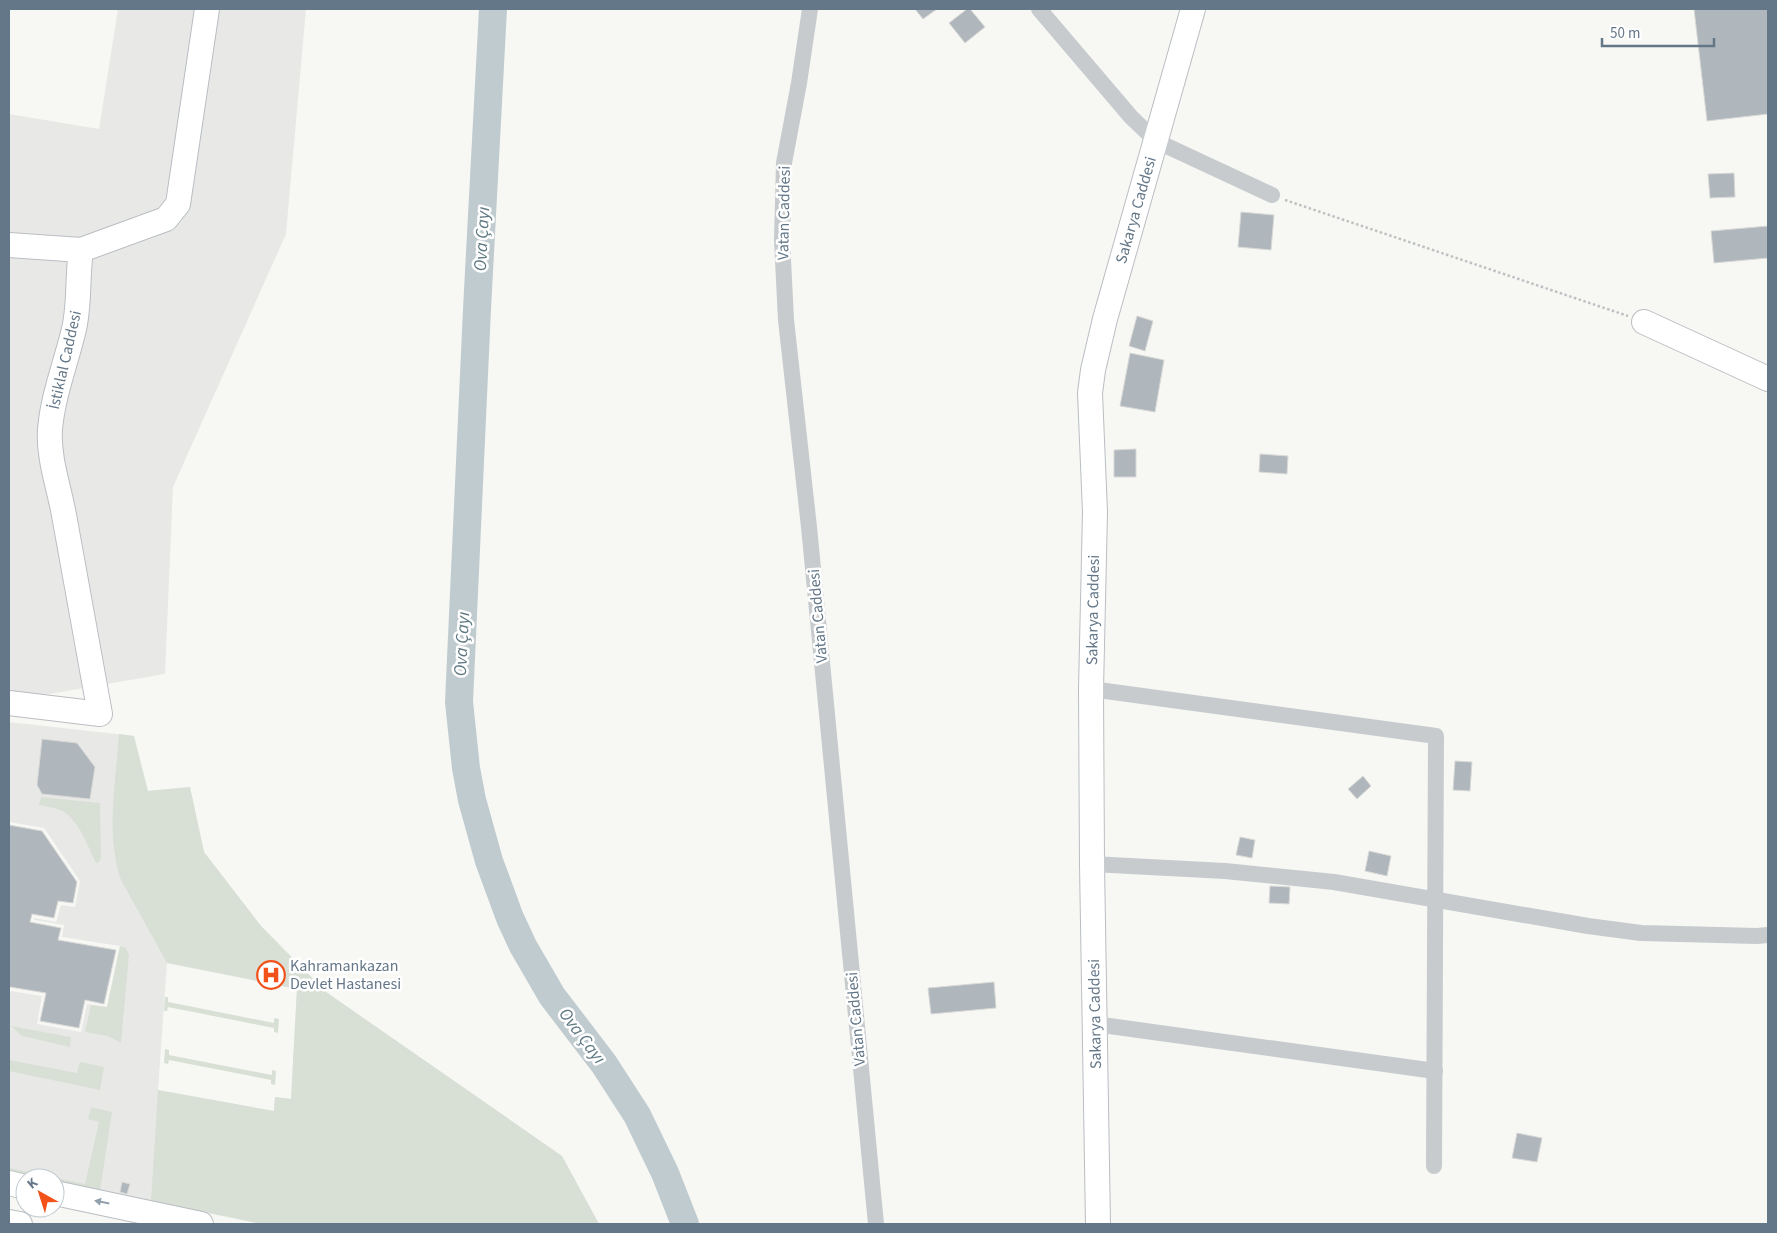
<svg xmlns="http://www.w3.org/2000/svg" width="1777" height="1233" font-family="'Source Sans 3',sans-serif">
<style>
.built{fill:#e8e9e7;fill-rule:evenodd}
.green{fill:#d8e0d5}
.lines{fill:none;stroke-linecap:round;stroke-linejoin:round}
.river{stroke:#c0cbd0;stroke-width:28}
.building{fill:#afb7bd;stroke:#d9d9d7}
.secondary-casing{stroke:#b9bec3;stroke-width:26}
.path{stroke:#bec1c3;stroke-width:2.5;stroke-dasharray:2.5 2.5;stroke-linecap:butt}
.street{stroke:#c7cbce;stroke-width:16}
.secondary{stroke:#fff;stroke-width:24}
.oneway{fill:#92a0ac}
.labels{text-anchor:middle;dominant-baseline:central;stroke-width:5;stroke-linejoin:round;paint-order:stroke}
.street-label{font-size:16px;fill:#647788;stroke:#fff}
.poi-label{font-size:16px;fill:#647788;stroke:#fff;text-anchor:start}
.water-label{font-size:18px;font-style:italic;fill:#5f7983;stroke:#fff}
</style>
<rect width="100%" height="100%" fill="#f7f8f4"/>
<!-- built -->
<g class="built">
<polygon points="118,9 306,9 286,234 173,487 165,674 9,701 9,114 99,129"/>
<path d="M9,722L134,736L147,791L190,787L204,852L261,926L326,992L562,1156L599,1224H262L55,1182V1178H38L9,1172V993L11,991L42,996L37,1024L81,1032L87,1004L107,1007L120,946L62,937L64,925L34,920V918L56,922L61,905L75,907L80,881L44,828L9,822ZM167,963L297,988L291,1099L275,1097L274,1111L158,1090Z"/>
</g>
<!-- green -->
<g class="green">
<path d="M119,734L134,736L148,791L190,787L204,852L261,926L326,992L562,1156L599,1224H262L151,1201L158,1090L274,1111L275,1097L291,1099L297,989L167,963L121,880C105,834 116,781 119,734Z"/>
<path d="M41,797L100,803L101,858L99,862L96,863C88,847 81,826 67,814C59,808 48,807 39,805Z"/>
<polygon points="120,946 126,948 129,955 121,1043 108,1036 85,1032 91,1005 107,1007"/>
<polygon points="165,997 168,997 168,1002 274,1023 274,1018 279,1019 278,1033 274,1032 274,1028 168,1007 167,1011 164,1011"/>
<polygon points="11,1026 71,1037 70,1047 22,1036"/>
<polygon points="165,1049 169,1050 169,1055 272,1075 272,1070 276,1071 275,1085 271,1084 271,1080 169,1060 168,1064 164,1063"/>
<polygon points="9,1060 77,1073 80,1062 104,1067 100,1090 9,1071"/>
<polygon points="91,1107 112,1112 100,1191 55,1182 55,1178 38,1178 9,1172 9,1168 85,1184 99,1122 88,1119"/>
</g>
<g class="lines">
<!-- river -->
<polyline class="river" points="493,9 477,309 459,702 466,768 472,800 489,861 510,918 523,946 552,996 604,1064 637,1115 665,1173 685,1224"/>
</g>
<!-- building -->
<g class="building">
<polygon points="915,9 937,9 923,19"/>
<polygon points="967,9 970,9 985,27 965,43 949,23"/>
<polygon points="1694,9 1768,9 1768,114 1707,121"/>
<polygon points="1734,173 1735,197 1710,198 1708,174"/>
<polygon points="1241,212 1274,215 1271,250 1238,247"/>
<polygon points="1768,226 1768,258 1714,263 1711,231"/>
<polygon points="1137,316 1153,321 1145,351 1129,346"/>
<polygon points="1130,353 1164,360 1155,412 1120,406"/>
<polygon points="1136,449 1136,477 1114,477 1114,450"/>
<polygon points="1260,454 1288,456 1287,474 1259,472"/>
<polygon points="42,739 77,743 95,767 90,799 42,794 37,785"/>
<polygon points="1455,761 1472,762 1470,791 1453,790"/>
<polygon points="1363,776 1371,786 1357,799 1348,789"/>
<polygon points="9,825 42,831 77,882 73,903 58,901 54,918 32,914 30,922 61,928 58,940 116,950 104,1004 85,1000 79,1028 40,1021 46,993 10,987 9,988"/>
<polygon points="1240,837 1255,840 1252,858 1236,855"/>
<polygon points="1369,851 1391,856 1387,876 1365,871"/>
<polygon points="1270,886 1290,887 1289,904 1269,903"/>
<polygon points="994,982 996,1008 931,1014 928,988"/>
<polygon points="1517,1133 1542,1138 1537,1162 1512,1158"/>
<polygon points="122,1182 130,1184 127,1194 120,1192"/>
</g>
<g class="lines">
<defs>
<g id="secondary">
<polyline points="9,245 81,250"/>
<polyline points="1644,322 1768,379"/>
<path d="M9,703L100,714C88,647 76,581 64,515C59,487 48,458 50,429C53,395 66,363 74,329C80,303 77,277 81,250L166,219L178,204L207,9"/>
<polyline points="9,1183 25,1187"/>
<polyline points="55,1193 201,1224"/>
<polyline points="9,1222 20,1224"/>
<polyline points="1098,1224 1092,864 1091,689 1095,512 1090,393 1093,370 1105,319 1193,9"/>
</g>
</defs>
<!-- secondary casing -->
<use href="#secondary" class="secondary-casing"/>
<!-- path -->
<polyline class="path" points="1285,200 1628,316"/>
<!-- street -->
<g class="street">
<polyline points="810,9 799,83 784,163 782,240 786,320 809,527 876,1224"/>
<polyline points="1039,9 1131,117 1156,141 1272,195"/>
<polyline points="1091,689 1436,736 1434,1166"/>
<polyline points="1092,864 1225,871 1334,882 1588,926 1641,933 1757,936 1768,935"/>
<polyline points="1095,1024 1435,1071"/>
</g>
<!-- secondary -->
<use href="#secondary" class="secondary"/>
</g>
<!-- one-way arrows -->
<defs><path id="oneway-solid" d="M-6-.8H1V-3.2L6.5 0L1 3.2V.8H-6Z" transform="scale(1.25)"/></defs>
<use class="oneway" href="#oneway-solid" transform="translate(102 1202) rotate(-169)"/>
<!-- icons -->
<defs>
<symbol id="hospital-ring" viewBox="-11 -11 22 22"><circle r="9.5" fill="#fff" stroke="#f2521a" stroke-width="1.5"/><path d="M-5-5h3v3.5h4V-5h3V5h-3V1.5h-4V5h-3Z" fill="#f2521a"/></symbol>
</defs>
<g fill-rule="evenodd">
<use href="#hospital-ring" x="255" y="959" width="32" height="32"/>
</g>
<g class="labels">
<!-- street labels -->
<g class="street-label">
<text transform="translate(1136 210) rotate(-74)">Sakarya Caddesi</text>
<text transform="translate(784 213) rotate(-89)">Vatan Caddesi</text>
<text transform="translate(65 360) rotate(-77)">İstiklal Caddesi</text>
<text transform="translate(1093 610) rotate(-89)">Sakarya Caddesi</text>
<text transform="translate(818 616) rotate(-95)">Vatan Caddesi</text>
<text transform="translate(1095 1014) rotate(-91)">Sakarya Caddesi</text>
<text transform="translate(856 1019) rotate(-95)">Vatan Caddesi</text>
</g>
<!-- poi labels -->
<g class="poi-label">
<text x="290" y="966">Kahramankazan<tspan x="290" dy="18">Devlet Hastanesi</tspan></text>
</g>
<!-- water labels -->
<g class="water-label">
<text transform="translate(482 239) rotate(-87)">Ova Çayı</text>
<text transform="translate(462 644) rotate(-87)">Ova Çayı</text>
<text transform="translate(582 1036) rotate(53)">Ova Çayı</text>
</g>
</g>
<!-- border -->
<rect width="1777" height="1233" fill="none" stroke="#647788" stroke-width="20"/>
<!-- north arrow -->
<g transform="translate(40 1193) rotate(321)"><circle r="24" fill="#ffffff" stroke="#c1c9cf"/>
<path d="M0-4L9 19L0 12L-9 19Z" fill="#f2521a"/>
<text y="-8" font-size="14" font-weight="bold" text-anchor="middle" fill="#647788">K</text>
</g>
<!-- scale -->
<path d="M1602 38v8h112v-8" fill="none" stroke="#647788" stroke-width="2.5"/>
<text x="1610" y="38" font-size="15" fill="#647788" stroke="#ffffff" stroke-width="4" paint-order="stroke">50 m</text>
</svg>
